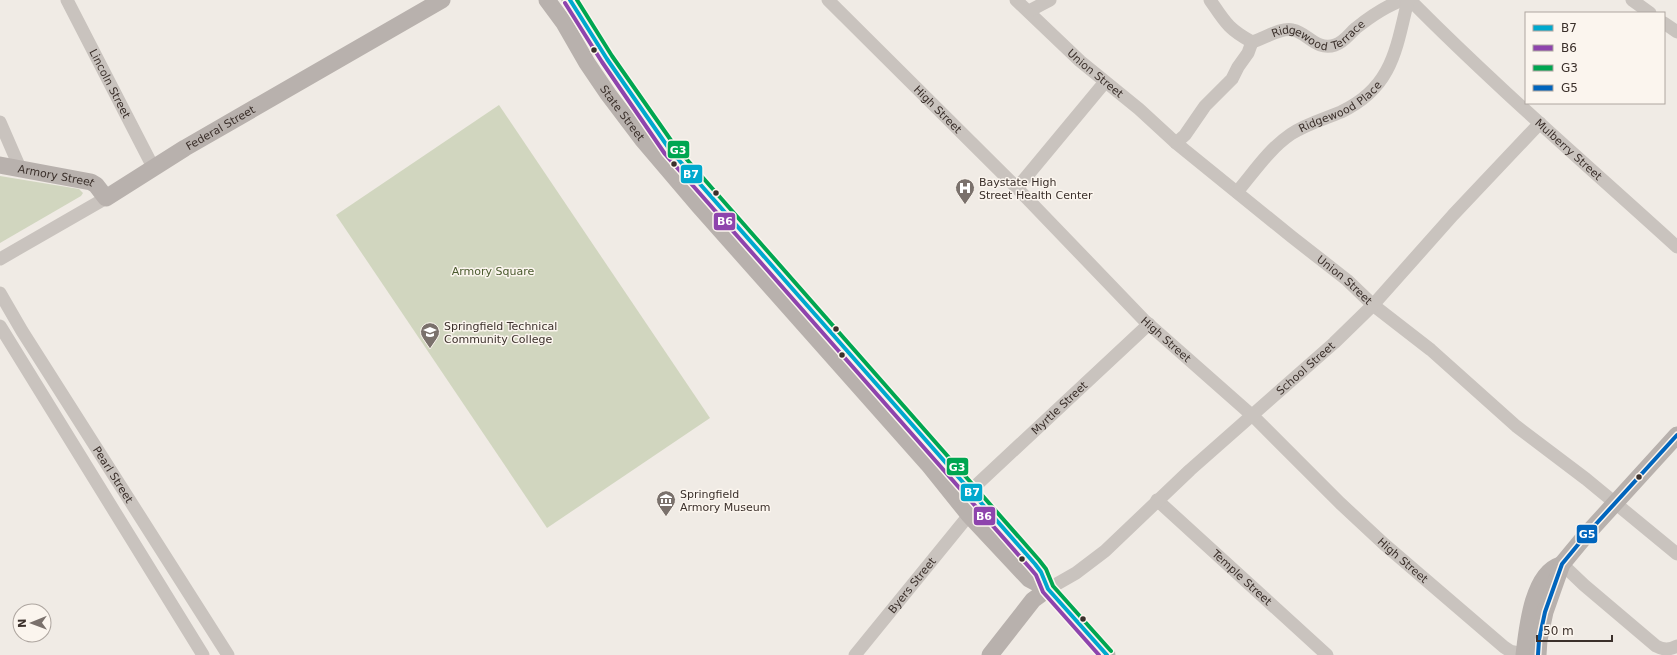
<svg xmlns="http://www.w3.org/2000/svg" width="1677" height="655" font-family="'DejaVu Sans',sans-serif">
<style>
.green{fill:#d1d6bf}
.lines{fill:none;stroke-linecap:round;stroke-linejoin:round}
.minor{stroke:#c9c3be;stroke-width:13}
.major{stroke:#b8b1ad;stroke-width:17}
.bus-1-casing{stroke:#fbf5ee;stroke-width:7}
.bus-2-casing{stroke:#fbf5ee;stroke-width:7}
.bus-3-casing{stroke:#fbf5ee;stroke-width:7}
.bus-4-casing{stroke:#fbf5ee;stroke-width:7}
.bus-1{stroke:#00a9ce;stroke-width:4}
.bus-2{stroke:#8e44ad;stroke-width:4}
.bus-3{stroke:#00a651;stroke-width:4}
.bus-4{stroke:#0065bd;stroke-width:4}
.bus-dot{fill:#3b302b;stroke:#fbf5ee;stroke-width:1.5}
.labels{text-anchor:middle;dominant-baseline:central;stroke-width:3;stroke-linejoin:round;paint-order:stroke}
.street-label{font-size:11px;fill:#3b302b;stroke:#fbf5ee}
.poi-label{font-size:11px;fill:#3b302b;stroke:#fbf5ee;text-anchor:start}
.park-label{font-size:11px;fill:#4a5a2e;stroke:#fbf5ee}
.line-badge{stroke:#fbf5ee;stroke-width:1.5}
.badge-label{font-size:11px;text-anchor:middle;font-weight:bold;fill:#fff}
</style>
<rect width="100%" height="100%" fill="#f0ebe5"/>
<!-- green -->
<g class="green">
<polygon points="499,105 710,418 547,528 336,215"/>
<polygon points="0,176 79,189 83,193 81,196 0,243"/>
</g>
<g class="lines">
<!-- minor -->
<g class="minor">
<path id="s1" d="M67,0L153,167"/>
<path id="s2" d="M828,0L1017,188L1144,320L1255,418L1340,503L1384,544L1504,647L1510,651L1524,654"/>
<path id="s3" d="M1016,0L1080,61L1139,109L1176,143L1292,237L1347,280L1373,305L1431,350L1516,426L1586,479L1677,554"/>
<path id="s4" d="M1210,0C1225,22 1228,29 1252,42C1264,39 1280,27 1293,30C1308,33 1316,51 1335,45C1344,42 1349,34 1356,28C1371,16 1385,6 1403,0"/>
<path id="s5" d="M1410,0C1495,86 1587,165 1677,247"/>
<polyline points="1632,0 1650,13"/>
<polyline points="1029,11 1050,0"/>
<polyline points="1664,23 1677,32"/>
<polyline points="0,122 20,168"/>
<polyline points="1176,143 1185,135 1205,106 1232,79 1238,67 1248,53 1252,42"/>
<polyline points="1017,188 1105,82"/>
<path id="s6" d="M1237,192C1254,172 1269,149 1291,134C1306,124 1324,119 1341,112C1392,88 1396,50 1408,0"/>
<polyline points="0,259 106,198"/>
<path id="s7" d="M0,293L22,331L228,655"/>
<polyline points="0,326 203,655"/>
<path id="s8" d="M970,491L1149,324"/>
<path id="s9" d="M1157,500L1327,655"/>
<path d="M1562,564L1584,585L1656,646C1664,650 1669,650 1677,646"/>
<path id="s10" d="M1048,589L1076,573L1105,551L1190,470L1334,343L1373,305L1453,215L1540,123"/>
<path id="s11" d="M855,655L969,515"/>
</g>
<!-- major -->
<g class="major">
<path id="s12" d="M547,0L564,23L587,63L608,94L642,139L699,206L928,464L969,515L1029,579L1048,589"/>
<polyline points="570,0 607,59 670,150 943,461 1035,564 1041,572 1048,589 1107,655"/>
<path id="s13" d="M0,165L91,182L96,185L106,198L185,148L442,0"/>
<polyline points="990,655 1033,600 1048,589"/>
<path d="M1524,655C1527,630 1532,574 1560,565"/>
<polyline points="1538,655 1539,640 1545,612 1562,564 1586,535 1677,435"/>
</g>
<defs>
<polyline id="bus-1" points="570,0 607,59 670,150 1035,564 1041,572 1048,589 1107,655"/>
<polyline id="bus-2" points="565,3 602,62 665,154 1030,568 1036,575 1043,592 1099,655"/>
<polyline id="bus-3" points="577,0 612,56 675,146 1039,560 1046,569 1053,586 1111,651"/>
<polyline id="bus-4" points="1538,655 1539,640 1545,612 1562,564 1586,535 1677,435"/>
</defs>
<!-- bus-1 casing -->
<use href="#bus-1" class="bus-1-casing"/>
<!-- bus-2 casing -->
<use href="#bus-2" class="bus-2-casing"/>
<!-- bus-3 casing -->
<use href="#bus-3" class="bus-3-casing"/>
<!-- bus-4 casing -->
<use href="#bus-4" class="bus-4-casing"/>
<!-- bus-1 -->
<use href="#bus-1" class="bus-1"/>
<!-- bus-2 -->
<use href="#bus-2" class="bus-2"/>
<!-- bus-3 -->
<use href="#bus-3" class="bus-3"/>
<!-- bus-4 -->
<use href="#bus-4" class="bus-4"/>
</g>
<!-- icons -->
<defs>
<symbol id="hospital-pin" viewBox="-11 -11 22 30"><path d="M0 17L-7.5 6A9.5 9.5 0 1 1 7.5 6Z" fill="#7a716c" stroke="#fbf5ee"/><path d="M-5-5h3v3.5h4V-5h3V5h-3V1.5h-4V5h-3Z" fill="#fff"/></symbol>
<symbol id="university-pin" viewBox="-11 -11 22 30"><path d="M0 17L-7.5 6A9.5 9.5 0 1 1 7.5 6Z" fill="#7a716c" stroke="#fbf5ee"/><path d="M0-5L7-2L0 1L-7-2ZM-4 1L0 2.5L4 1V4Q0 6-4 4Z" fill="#fff"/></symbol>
<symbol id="museum-pin" viewBox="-11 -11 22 30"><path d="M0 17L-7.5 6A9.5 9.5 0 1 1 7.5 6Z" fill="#7a716c" stroke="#fbf5ee"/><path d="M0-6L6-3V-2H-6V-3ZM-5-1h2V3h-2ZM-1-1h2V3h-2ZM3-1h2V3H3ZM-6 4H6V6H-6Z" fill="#fff"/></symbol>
</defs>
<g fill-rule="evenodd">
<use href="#hospital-pin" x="954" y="177" width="22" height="30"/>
<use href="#university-pin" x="419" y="321" width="22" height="30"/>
<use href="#museum-pin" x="655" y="489" width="22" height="30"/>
</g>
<!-- markers -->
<g class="bus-dot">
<circle cx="594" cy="50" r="3.5"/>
<circle cx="674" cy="164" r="3.5"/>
<circle cx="716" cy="193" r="3.5"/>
<circle cx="836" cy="329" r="3.5"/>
<circle cx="842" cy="355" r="3.5"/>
<circle cx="1639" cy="477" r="3.5"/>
<circle cx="1022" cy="559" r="3.5"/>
<circle cx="1083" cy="619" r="3.5"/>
</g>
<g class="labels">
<!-- street labels -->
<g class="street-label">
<text stroke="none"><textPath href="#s4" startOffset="134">Ridgewood Terrace</textPath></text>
<text stroke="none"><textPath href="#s3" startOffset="108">Union Street</textPath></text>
<text stroke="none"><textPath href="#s1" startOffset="94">Lincoln Street</textPath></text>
<text stroke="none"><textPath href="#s6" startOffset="136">Ridgewood Place</textPath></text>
<text stroke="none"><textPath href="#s2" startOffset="155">High Street</textPath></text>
<text stroke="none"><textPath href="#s12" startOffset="136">State Street</textPath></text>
<text stroke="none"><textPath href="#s13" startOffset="249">Federal Street</textPath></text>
<text stroke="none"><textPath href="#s5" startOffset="218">Mulberry Street</textPath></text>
<text stroke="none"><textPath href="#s13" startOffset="57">Armory Street</textPath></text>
<text stroke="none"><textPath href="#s3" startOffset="432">Union Street</textPath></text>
<text stroke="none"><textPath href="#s2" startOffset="479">High Street</textPath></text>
<text stroke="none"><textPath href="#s10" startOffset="340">School Street</textPath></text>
<text stroke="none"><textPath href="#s8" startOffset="122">Myrtle Street</textPath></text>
<text stroke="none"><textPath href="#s7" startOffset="214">Pearl Street</textPath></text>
<text stroke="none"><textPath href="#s2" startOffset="803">High Street</textPath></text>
<text stroke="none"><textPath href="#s9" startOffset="115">Temple Street</textPath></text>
<text stroke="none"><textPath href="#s11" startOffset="90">Byers Street</textPath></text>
</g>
<!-- poi labels -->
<g class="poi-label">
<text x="979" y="182">Baystate High<tspan x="979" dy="13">Street Health Center</tspan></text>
<text x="444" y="326">Springfield Technical<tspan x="444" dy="13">Community College</tspan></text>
<text x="680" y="494">Springfield<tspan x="680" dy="13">Armory Museum</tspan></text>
</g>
<!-- park labels -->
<g class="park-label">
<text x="493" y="271">Armory Square</text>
</g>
</g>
<g class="line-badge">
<rect x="667" y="140" width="23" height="19" rx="4" fill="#00a651"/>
<rect x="680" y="164" width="23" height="20" rx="4" fill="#00a9ce"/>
<rect x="713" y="212" width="23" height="19" rx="4" fill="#8e44ad"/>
<rect x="946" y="457" width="23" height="19" rx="4" fill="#00a651"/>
<rect x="960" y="483" width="23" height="19" rx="4" fill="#00a9ce"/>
<rect x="973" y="506" width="23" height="20" rx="4" fill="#8e44ad"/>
<rect x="1576" y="524" width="22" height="20" rx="4" fill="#0065bd"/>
</g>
<g class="badge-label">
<text x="678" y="154">G3</text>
<text x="691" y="178">B7</text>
<text x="725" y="225">B6</text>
<text x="957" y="471">G3</text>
<text x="972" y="496">B7</text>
<text x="984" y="520">B6</text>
<text x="1587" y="538">G5</text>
</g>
<!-- legend -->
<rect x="1525" y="12" width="140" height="92" fill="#fbf5ee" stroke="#aea6a0"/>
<rect x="1533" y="25" width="20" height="6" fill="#00a9ce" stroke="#aea6a0"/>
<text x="1561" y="32" font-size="12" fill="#3b302b">B7</text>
<rect x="1533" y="45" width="20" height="6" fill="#8e44ad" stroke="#aea6a0"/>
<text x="1561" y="52" font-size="12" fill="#3b302b">B6</text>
<rect x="1533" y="65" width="20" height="6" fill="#00a651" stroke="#aea6a0"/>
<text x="1561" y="72" font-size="12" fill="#3b302b">G3</text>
<rect x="1533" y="85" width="20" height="6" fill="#0065bd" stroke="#aea6a0"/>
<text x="1561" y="92" font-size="12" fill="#3b302b">G5</text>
<!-- north arrow -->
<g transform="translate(32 623) rotate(269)"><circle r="19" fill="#fbf5ee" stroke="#aea6a0"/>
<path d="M0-3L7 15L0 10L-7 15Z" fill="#7a716c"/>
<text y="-6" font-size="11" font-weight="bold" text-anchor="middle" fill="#3b302b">N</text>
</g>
<!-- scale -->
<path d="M1537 635v6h75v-6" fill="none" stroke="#3b302b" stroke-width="2"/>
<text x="1543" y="635" font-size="12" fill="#3b302b" stroke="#fbf5ee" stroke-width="3" paint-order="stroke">50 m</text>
</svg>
